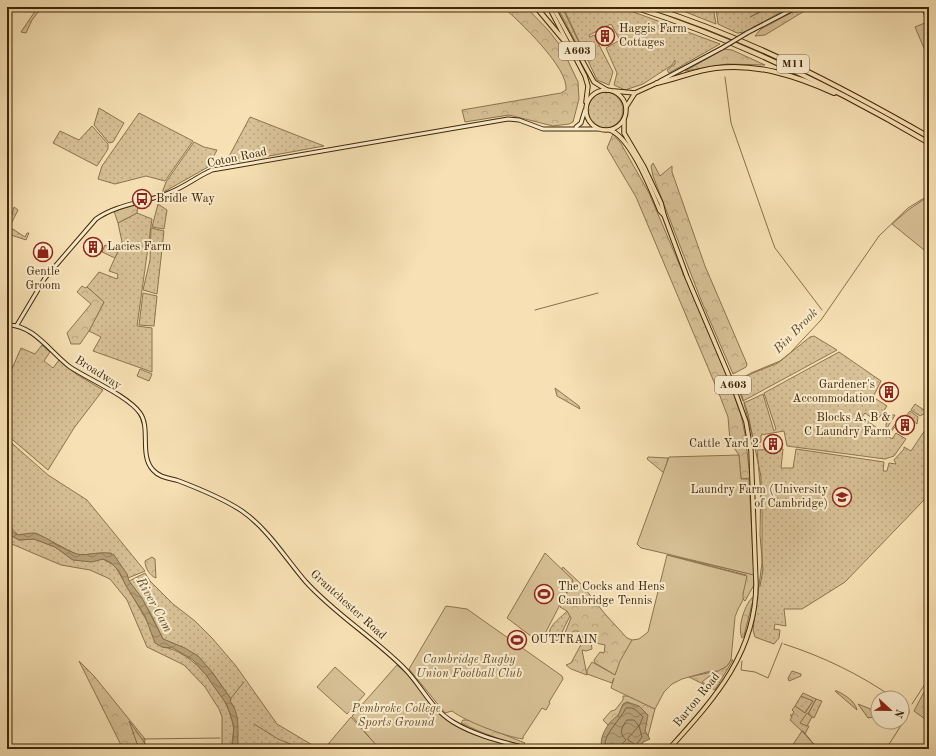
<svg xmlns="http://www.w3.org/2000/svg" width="936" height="756" font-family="'Old Standard TT',serif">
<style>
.grass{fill:url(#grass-dots);stroke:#8c744d}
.forest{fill:url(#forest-crowns);stroke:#8c744d}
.green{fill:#d8c196;stroke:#8c744d}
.water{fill:url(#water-waves);stroke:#88704a}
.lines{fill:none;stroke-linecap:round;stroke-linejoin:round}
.shore{stroke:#7c643e;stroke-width:1}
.stream{stroke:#88704a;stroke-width:1}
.secondary-casing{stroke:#3f2604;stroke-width:5}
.primary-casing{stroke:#3f2604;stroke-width:5.5}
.highway-casing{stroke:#3f2604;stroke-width:6}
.secondary{stroke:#faecce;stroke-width:3}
.primary{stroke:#f7e1b4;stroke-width:3.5}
.highway{stroke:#f7e1b4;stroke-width:4}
.secondary-bridge-casing{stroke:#3f2604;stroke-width:5;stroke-linecap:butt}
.secondary-bridge{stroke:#faecce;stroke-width:3}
.labels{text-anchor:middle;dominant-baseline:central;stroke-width:4;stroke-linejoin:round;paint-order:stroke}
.shield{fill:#faecce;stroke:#776141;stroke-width:1}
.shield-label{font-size:11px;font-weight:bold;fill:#3f2604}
.poi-label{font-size:12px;fill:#3f2604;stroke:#faecce;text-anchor:start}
.street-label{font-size:12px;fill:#3f2604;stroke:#faecce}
.park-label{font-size:12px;font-style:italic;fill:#654d28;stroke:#faecce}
.water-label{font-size:13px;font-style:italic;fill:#634b27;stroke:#faecce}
</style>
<defs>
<pattern id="grass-dots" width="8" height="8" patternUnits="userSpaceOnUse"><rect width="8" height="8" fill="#d8c196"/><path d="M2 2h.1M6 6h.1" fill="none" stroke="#baa680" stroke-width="1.8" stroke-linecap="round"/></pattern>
<pattern id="forest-crowns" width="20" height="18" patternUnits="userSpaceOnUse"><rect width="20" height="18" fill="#d8c196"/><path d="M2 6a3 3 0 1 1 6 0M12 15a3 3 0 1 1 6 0" fill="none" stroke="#baa680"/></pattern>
<pattern id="water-waves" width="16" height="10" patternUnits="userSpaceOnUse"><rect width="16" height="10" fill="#b8a178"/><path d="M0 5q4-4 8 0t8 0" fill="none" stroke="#978360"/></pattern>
</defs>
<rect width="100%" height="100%" fill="#f7e1b4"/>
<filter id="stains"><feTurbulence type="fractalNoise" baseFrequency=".005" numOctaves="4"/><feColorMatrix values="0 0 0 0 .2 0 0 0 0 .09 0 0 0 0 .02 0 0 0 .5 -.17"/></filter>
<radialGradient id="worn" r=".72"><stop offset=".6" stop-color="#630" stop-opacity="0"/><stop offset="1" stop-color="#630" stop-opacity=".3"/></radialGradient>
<!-- grass -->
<g class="grass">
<polygon points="38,7 42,7 32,20 26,33 21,32"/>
<polygon points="563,7 620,7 720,44 669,73 667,70 675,64 675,60 672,65 643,84 625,90 614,85 617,73 606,48 620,40 611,24 589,35 590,37 594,35 613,72 609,85 597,80"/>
<polygon points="673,7 713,7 716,24"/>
<polygon points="716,7 768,7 750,17 771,7 790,7 745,32 737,33 718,24"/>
<circle cx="605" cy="110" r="18"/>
<polygon points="99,108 124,123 113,142 109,143 94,125"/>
<polygon points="139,113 193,141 165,181 146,176 115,184 98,179 102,166"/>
<polygon points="250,117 324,146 225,164"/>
<polygon points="92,126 108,144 108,149 97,166 53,143 60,131 79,140"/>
<polygon points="194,142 204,147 217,150 208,167 162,193 166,182"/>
<polygon points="158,204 167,210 164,229 152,227"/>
<polygon points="14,207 18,210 7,232"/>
<polygon points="137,213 152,219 137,326 152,328 152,372 93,351 101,337 89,331 104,302 87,287 99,272 117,279 118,274 109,271 122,242 118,223"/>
<polygon points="11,228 25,237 27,233 29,233 26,240 11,235"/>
<polygon points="151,228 164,231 157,294 143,290 150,260"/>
<polygon points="143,293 157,296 154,326 139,325"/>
<polygon points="814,336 837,350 743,401 736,383 753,373 778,363 810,337"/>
<polygon points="42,345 50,352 44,361 53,368 59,360 76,374 103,390 74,428 48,470 7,435 7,380 21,348 35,354"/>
<polygon points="839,352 881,381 873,397 887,406 879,418 878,417 876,420 874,419 875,416 874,415 872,418 865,413 862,417 892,439 896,433 906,439 894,456 885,459 787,446 784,431 761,435 761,442 759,443 760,447 755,447 744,403 763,394 774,431 776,429 764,393"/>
<polygon points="915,404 927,412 920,416 911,410"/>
<polygon points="910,411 918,417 917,424 906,416"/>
<polygon points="892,415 895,415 887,428 891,430 896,423 897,424 891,432 886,428 886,424"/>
<polygon points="929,424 929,493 923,501 845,582 802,609 784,609 786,626 775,624 774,629 780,630 779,638 774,644 755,637 753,630 762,563 762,506 757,450 783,449 781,468 793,468 796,449 884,462 883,471 887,471 889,463 896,464 894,460 904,449 904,447 911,451"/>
<polygon points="7,439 48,475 87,500 145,571 128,578 127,574 111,553 78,555 35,533 18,535 8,524 11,501 7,491"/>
<path d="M7,533L19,540L34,539L55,547L73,560L103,559L115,566L162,647C193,650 228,695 233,725C235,732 231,741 232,749H222V717L219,709L205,687L184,665L147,647L127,600L110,579L90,570L61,565L7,542Z"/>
<polygon points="145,573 150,581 173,604 195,621 212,638 236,666 277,724 319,749 238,749 234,707 230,701 231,699 212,672 198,656 177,645 163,639 150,612 129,581"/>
<path d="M567,611L570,616L558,640L552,642C542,629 560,619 567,611Z"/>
<polygon points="792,671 801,674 801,676 789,681 788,678"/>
<path d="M835,691H837C845,695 855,701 857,710Z"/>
<polygon points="801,696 813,701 805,713 795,706"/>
<polygon points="816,699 822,701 814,718 808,714"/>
<polygon points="858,704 873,710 875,714 873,717 868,718"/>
</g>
<!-- forest -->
<g class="forest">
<path d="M503,7H526L549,31L562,48L578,82L579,99L573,122L569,124L553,126L509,115L465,122L462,110L561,93L566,90C569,68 519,21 503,7Z"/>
<polygon points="557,7 562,7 584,53 582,54"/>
<polygon points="802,7 811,7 765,35 755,36 761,29"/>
<polygon points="724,49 732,50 765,65 727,64 685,71"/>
<polygon points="613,134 620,142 649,193 728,379 717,389 636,197 607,148"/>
<polygon points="653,163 660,176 672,166 672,172 705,266 747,364 746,367 733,374 701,300 653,176 651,166"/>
<polygon points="138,204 137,213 118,223 114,211"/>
<polygon points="82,286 85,288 87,287 104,302 89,331 80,344 71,344 67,333 91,304 77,292"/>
<polygon points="729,381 741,415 746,439 730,441 728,417 718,391"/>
<polygon points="555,388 579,406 580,409 557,396"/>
<polygon points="746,442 750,478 741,479 739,455 732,445"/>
<polygon points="648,457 668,458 664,473 647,459"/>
<polygon points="667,555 751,574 754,575 754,585 745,601 742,598 746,575"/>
<path d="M152,557L155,559L156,578C150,576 145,568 145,561Z"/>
<polygon points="563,567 582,585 605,614 627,638 632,640 615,675 595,663 594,660 600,652 604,653 605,645 591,642 592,649 586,651 582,650 587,675 571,669 566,665 571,663 584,639 578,631 574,631 567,636 564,635 571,618 567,611 560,607 573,581 561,571"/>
<path d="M754,596L755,598L747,634L742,638C737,627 745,603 754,596Z"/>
<polygon points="731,660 733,660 715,690 689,677 712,672 711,675 702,682 711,687 717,678 715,672 727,666"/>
<polygon points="79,661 94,676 145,739 144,749 123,749"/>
<polygon points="925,690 929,693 929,722 914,711"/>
<polygon points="803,693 816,699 808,714 806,726 809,726 805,734 790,720 792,717 790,715 792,715 794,712 792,710 795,706 805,713 813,701 801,696"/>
<polygon points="623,696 629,696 655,709 648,736 645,731 646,715 641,708 627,702 623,705 618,716 609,726 603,720 611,711 615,710 623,700"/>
<path d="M463,720H468L525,743L523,745C502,741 480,732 461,723Z"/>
</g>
<!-- green -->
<g class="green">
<polygon points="921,7 929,7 929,60 915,27 927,22"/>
<polygon points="929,196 929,254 892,224 908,210"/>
<polygon points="105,245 118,251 115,258 102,252"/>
<polygon points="140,369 152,374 149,381 137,376"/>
<polygon points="739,455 741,479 749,479 754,575 663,553 641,548 637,544 669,457"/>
<polygon points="545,553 573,580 540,643 507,618"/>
<polygon points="667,555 747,576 743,594 743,600 738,609 735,617 731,660 727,666 718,671 707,672 682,679 672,684 664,692 655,709 611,688 614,678 612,683 587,674 587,670 592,662 615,675 620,661 632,640 639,639 648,632"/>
<path d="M446,606L467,609L562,676L563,679L549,702L550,703L546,710L542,708L523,737V739C506,737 465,721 452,711L445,713L409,669Z"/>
<path d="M397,665C402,670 408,674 412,680C421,691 427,702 437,711C460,733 496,739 525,749H379L352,716Z"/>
<polygon points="335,667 365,694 347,714 317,687"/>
<polygon points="807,713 812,717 807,726 800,723"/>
<polygon points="351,717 377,746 374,749 324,749"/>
<polygon points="802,731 818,749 790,749"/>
</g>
<!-- water -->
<g class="water">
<path d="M7,491L11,501L8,524C17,543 24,530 37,534C51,539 62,550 77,554C88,557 103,549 114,555L127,574L129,581L142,598L163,639L185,648L198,656L212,672L231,699L230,701C241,715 237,732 238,749H232L234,727L231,717L227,705L206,675L193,660L173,648L162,647L155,643L145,616L126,586L119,571L110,562L103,559L92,562L73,560L55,547L34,539L19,540L7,533Z"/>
<path d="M627,702L639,706L648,715L645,731L650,739L643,742L641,749L633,748L628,745L625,749H607L602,747C598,738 610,719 618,716L623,704Z"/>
</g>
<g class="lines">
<!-- shore -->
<path class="shore" d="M608,749L605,742C608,730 620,720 626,708C635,707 637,711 643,717L639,726L642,737L636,745L628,740V738L639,726L634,720H627C621,728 619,733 626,740L622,744L621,749"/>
<!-- stream -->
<g class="stream">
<polyline points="725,77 731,123 772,240 775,248 822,310"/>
<polyline points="535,310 598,293"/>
<polyline points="760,586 763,570 760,535 761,477 748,414 737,381 751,373 780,361 790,353 821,320 879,236 908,208 929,195"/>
<polyline points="744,636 752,604"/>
<path d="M784,644C824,657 859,674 894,698"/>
<polyline points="742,661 741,670 755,672 768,678 782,643"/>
<polyline points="231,698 244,682"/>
<polyline points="912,704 929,678"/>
<polyline points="254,724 278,739 303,749"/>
<polyline points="803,731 818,749"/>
<polyline points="143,739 220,738"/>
<polyline points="139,749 129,721 149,749"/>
<polyline points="886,749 909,713 909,709 902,704"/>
</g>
<defs>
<g id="secondary">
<polyline points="747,33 797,7"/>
<polyline points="660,81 722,48"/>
<polyline points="576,127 581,123 585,110"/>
<path d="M7,325C33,324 51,353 70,367C88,379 128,396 140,413C151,428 139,455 153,470C160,478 170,478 179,481C200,489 224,499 242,511C268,529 286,559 306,582C335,614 373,637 404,668C422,686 430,708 453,722C476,736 504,742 529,749"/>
<path d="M17,325L45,278L96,219C118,203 147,203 171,192C186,186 198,176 212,170L508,119L519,120L543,129H598"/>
</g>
<g id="primary">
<polyline points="549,7 585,76 588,86 586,102"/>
<polyline points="553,7 594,82 607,90"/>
<circle cx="606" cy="110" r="20"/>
<polyline points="614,91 635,93"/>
<polyline points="626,107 635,93 657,83"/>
<path d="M624,119V133L644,167L661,203L664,215L687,277L732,383L746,422L751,451L756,584C756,654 713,700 669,749"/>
<path d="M610,130C631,138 651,190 660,211L664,215"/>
</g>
<g id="highway">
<polyline points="536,7 567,44"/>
<path d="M634,7C737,40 836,88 929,143"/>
<path d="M650,7C748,38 840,86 929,137"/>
<path d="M657,83C677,79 696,70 716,68C757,63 797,76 834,93"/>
</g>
</defs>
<!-- secondary casing -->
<use href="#secondary" class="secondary-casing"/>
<!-- primary casing -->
<use href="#primary" class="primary-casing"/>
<!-- highway casing -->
<use href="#highway" class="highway-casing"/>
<!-- secondary -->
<use href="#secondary" class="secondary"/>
<!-- primary -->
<use href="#primary" class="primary"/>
<!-- highway -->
<use href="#highway" class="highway"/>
<defs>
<polyline id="secondary-bridge" points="722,48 747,33"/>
</defs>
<!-- secondary-bridge casing -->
<use href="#secondary-bridge" class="secondary-bridge-casing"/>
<!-- secondary-bridge -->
<use href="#secondary-bridge" class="secondary-bridge"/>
</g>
<!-- icons -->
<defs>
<symbol id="building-ring" viewBox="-11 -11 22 22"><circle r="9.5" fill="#faecce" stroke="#8f2418" stroke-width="1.5"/><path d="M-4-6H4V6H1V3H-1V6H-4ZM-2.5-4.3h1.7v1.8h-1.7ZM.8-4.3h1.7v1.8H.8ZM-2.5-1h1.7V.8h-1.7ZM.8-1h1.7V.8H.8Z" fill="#8f2418"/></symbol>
<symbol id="bus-ring" viewBox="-11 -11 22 22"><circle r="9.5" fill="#faecce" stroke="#8f2418" stroke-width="1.5"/><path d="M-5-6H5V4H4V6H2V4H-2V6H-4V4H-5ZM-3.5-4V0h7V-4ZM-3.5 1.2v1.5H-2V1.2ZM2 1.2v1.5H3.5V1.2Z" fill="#8f2418"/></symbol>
<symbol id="shop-ring" viewBox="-11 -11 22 22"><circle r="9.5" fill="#faecce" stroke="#8f2418" stroke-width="1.5"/><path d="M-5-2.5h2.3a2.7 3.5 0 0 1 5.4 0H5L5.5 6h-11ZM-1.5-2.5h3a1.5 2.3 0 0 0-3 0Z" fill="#8f2418"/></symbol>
<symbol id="university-ring" viewBox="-11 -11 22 22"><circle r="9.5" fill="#faecce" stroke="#8f2418" stroke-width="1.5"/><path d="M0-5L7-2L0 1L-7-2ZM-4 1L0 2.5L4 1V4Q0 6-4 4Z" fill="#8f2418"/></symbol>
<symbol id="stadium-ring" viewBox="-11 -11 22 22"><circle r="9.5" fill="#faecce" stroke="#8f2418" stroke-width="1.5"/><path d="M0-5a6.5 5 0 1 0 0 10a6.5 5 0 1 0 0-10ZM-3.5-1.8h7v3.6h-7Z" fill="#8f2418"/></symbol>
</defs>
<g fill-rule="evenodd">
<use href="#building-ring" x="594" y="25" width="22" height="22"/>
<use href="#bus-ring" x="131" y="188" width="22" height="22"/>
<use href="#building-ring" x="82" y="236" width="22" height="22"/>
<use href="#shop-ring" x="32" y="241" width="22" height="22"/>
<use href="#building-ring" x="878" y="381" width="22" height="22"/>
<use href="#building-ring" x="894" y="414" width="22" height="22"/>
<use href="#building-ring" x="762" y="433" width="22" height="22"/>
<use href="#university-ring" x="831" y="486" width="22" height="22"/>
<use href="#stadium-ring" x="533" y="583" width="22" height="22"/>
<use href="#stadium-ring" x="506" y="629" width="22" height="22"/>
</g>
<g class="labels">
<!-- shield labels -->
<g class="shield">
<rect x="559" y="42" width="36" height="18" rx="3"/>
<rect x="777" y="55" width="32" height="18" rx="3"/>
<rect x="715" y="376" width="36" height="18" rx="3"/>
</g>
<g class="shield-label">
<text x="577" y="51">A603</text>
<text x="793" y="64">M11</text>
<text x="733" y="385">A603</text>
</g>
<!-- poi labels -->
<g class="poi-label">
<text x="619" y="29">Haggis Farm<tspan x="619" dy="14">Cottages</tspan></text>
<text x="156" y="199">Bridle Way</text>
<text x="107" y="247">Lacies Farm</text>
<text x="43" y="272" text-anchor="middle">Gentle<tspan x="43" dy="14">Groom</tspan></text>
<text x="875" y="385" text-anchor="end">Gardener's<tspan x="875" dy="14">Accommodation</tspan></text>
<text x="891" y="418" text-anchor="end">Blocks A, B &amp;<tspan x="891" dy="14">C Laundry Farm</tspan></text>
<text x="759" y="444" text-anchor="end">Cattle Yard 2</text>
<text x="828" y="490" text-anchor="end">Laundry Farm (University<tspan x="828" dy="14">of Cambridge)</tspan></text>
<text x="558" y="587">The Cocks and Hens<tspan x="558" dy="14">Cambridge Tennis</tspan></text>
<text x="531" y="640">OUTTRAIN</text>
</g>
<!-- street labels -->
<g class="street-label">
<text transform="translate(237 158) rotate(-12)">Coton Road</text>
<text transform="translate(98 373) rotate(32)">Broadway</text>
<text transform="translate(348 605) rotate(42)">Grantchester Road</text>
<text transform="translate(697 700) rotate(-51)">Barton Road</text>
</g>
<!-- park labels -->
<g class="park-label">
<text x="469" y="660">Cambridge Rugby<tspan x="469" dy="14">Union Football Club</tspan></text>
<text x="396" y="709">Pembroke College<tspan x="396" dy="14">Sports Ground</tspan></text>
</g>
<!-- water labels -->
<g class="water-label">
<text transform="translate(796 331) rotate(-46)">Bin Brook</text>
<text transform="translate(154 605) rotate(61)">River Cam</text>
</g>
</g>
<!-- margin -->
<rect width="936" height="756" fill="none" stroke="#f7e1b4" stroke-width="24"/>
<rect x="8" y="8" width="920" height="740" fill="none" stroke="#3f2604" stroke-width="2"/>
<rect x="12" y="12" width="912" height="732" fill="none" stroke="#3f2604"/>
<!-- north arrow -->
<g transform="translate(890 710) rotate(112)"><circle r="19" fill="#faecce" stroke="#af9d7d"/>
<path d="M0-3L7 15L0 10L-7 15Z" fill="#8f2418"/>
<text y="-6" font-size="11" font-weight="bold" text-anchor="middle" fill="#3f2604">N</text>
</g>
<rect width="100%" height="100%" filter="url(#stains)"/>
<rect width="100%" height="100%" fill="url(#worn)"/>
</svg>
